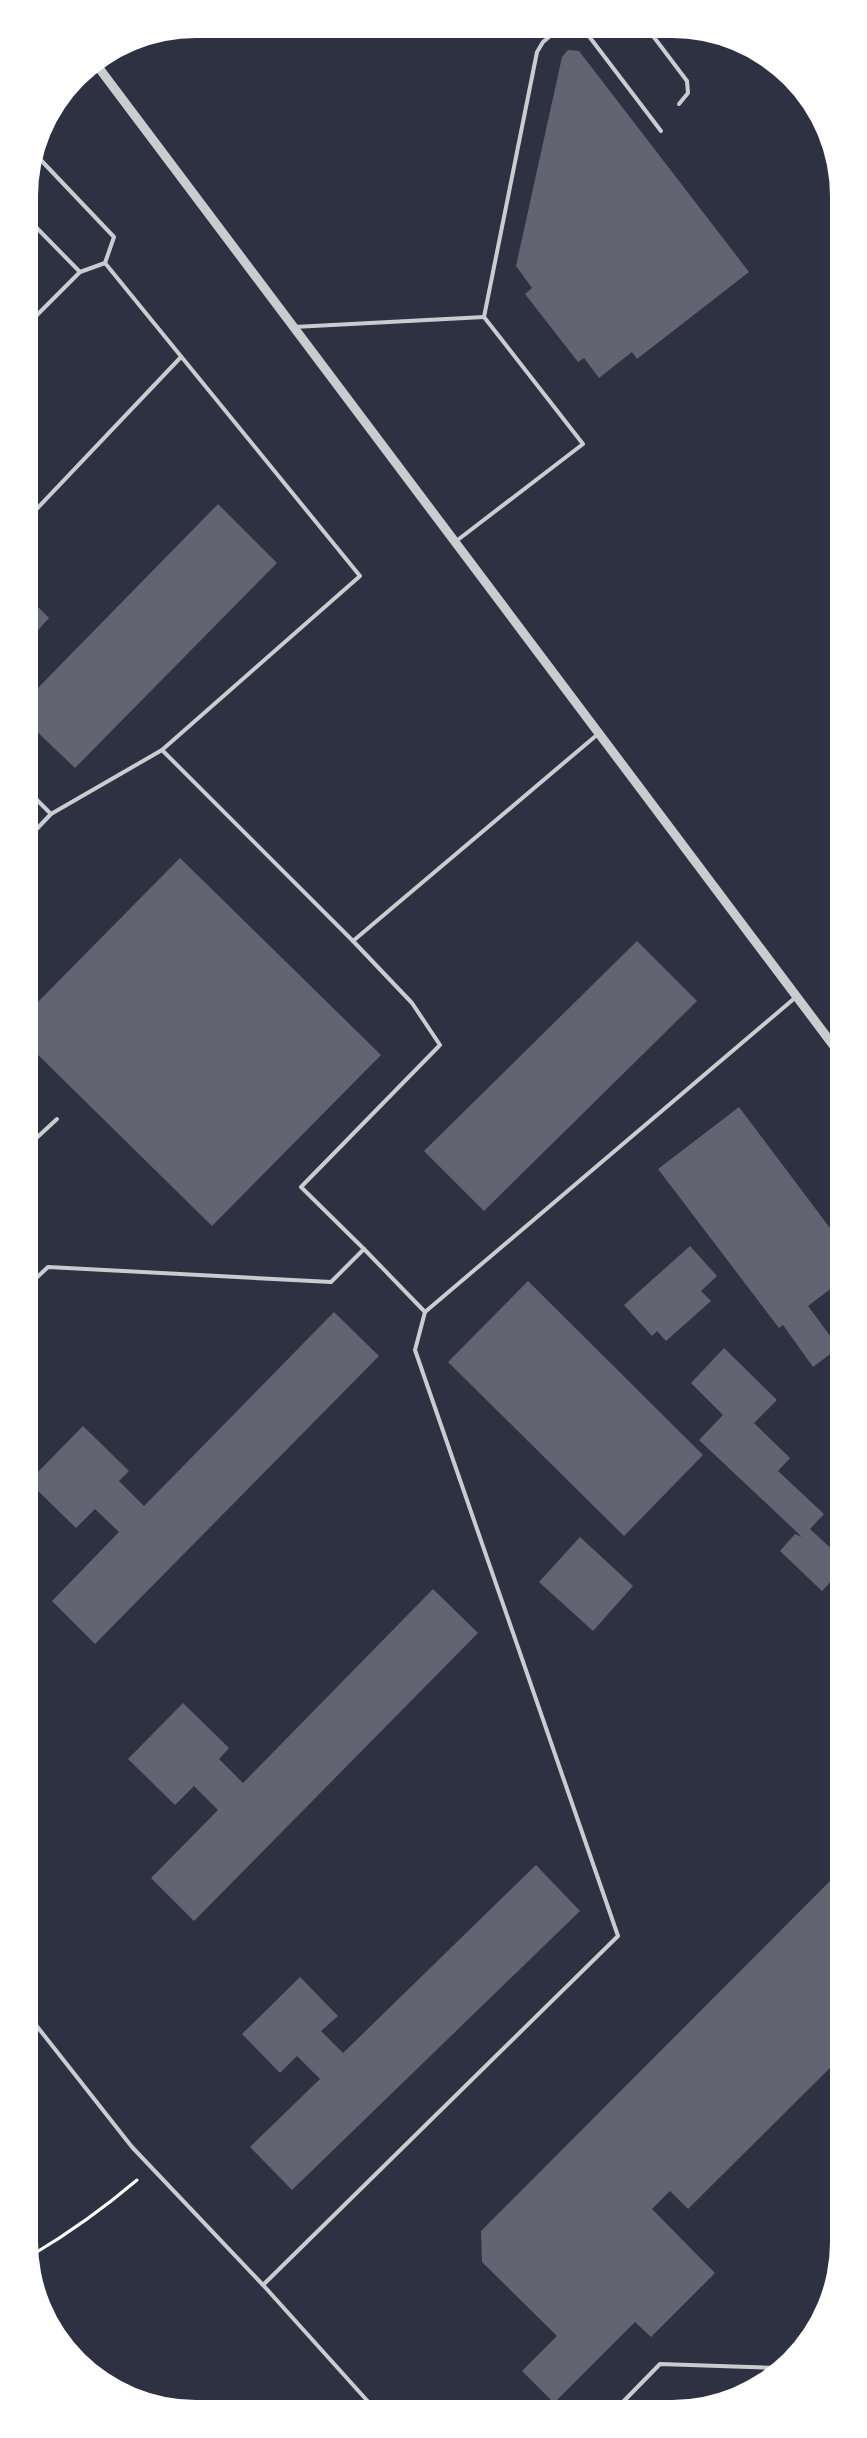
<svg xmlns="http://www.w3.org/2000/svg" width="867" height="2438" font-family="'Asap Condensed',sans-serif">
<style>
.building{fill:#626471}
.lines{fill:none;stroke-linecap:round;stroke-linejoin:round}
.path{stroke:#fff;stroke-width:3}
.service{stroke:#caccd0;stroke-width:4}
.tertiary{stroke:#caccd0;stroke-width:9}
</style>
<rect width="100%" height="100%" fill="#2d3142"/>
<!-- building -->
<g class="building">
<polygon points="568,50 579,51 749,272 637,359 632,352 599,378 584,358 578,362 525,294 532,288 516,266 562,57"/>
<polygon points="218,504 277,563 75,768 30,725 30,696"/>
<polygon points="30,599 49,618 30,639"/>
<polygon points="180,858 381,1055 212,1226 30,1047 30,1010"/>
<polygon points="637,941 697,1001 484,1211 424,1151"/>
<polygon points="739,1107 836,1236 837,1284 808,1306 837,1345 837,1349 813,1367 783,1325 779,1328 658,1169"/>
<polygon points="690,1246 717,1276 701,1291 711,1301 666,1341 657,1331 652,1336 624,1305"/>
<polygon points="528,1281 703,1455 624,1536 448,1362"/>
<polygon points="334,1312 379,1356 95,1644 52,1601 119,1532 95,1509 76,1528 31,1484 31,1479 83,1426 129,1471 119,1481 144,1506"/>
<polygon points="724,1348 777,1400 754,1423 790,1458 778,1471 824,1514 810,1529 837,1554 837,1575 822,1591 780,1551 795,1534 802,1537 699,1440 723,1415 691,1383"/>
<polygon points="580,1537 633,1586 593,1631 539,1582"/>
<polygon points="433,1589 478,1633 194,1921 151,1878 218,1810 194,1786 175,1805 128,1759 183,1703 229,1748 219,1759 243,1783"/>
<polygon points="536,1865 580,1911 292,2190 250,2147 320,2079 297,2056 280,2073 242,2034 300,1977 338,2016 321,2031 343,2053"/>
<polygon points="837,1874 838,2060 688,2209 670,2191 652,2209 715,2273 651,2337 635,2322 554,2403 522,2371 557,2336 482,2262 481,2231"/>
</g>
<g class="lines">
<!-- path -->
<path class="path" d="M32,2255C69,2233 104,2208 137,2180"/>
<!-- service -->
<g class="service">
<polyline points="585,31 661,131"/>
<polyline points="650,32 687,81 688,93 679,104"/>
<polyline points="29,220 80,272"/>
<polyline points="29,323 80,272 105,263 114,237 37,156"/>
<polyline points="294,327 484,317"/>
<polyline points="30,516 181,357"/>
<polyline points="455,542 583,444 484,317 537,52 543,42 556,31"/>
<polyline points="162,750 353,941 412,1003 440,1045 301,1187 364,1249"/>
<polyline points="30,793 51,814"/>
<polyline points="30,836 51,814 162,750 360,576 105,263"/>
<polyline points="353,941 598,734"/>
<polyline points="30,1144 57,1119"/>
<polyline points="31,1283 48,1267 331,1282 364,1249 425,1312 796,997"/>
<polyline points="32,2020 132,2147 263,2285 372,2406"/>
<polyline points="263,2285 618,1936 415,1350 425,1312"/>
<polyline points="619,2406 660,2364 778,2368"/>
</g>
<!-- tertiary -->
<polyline class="tertiary" points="96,64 836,1049"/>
</g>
<!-- crop -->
<path d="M0 0H867V2438H0ZM196 38H672A158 158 0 0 1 830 196V2242A158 158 0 0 1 672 2400H196A158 158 0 0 1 38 2242V196A158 158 0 0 1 196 38Z" fill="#fff" fill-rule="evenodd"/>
</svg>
